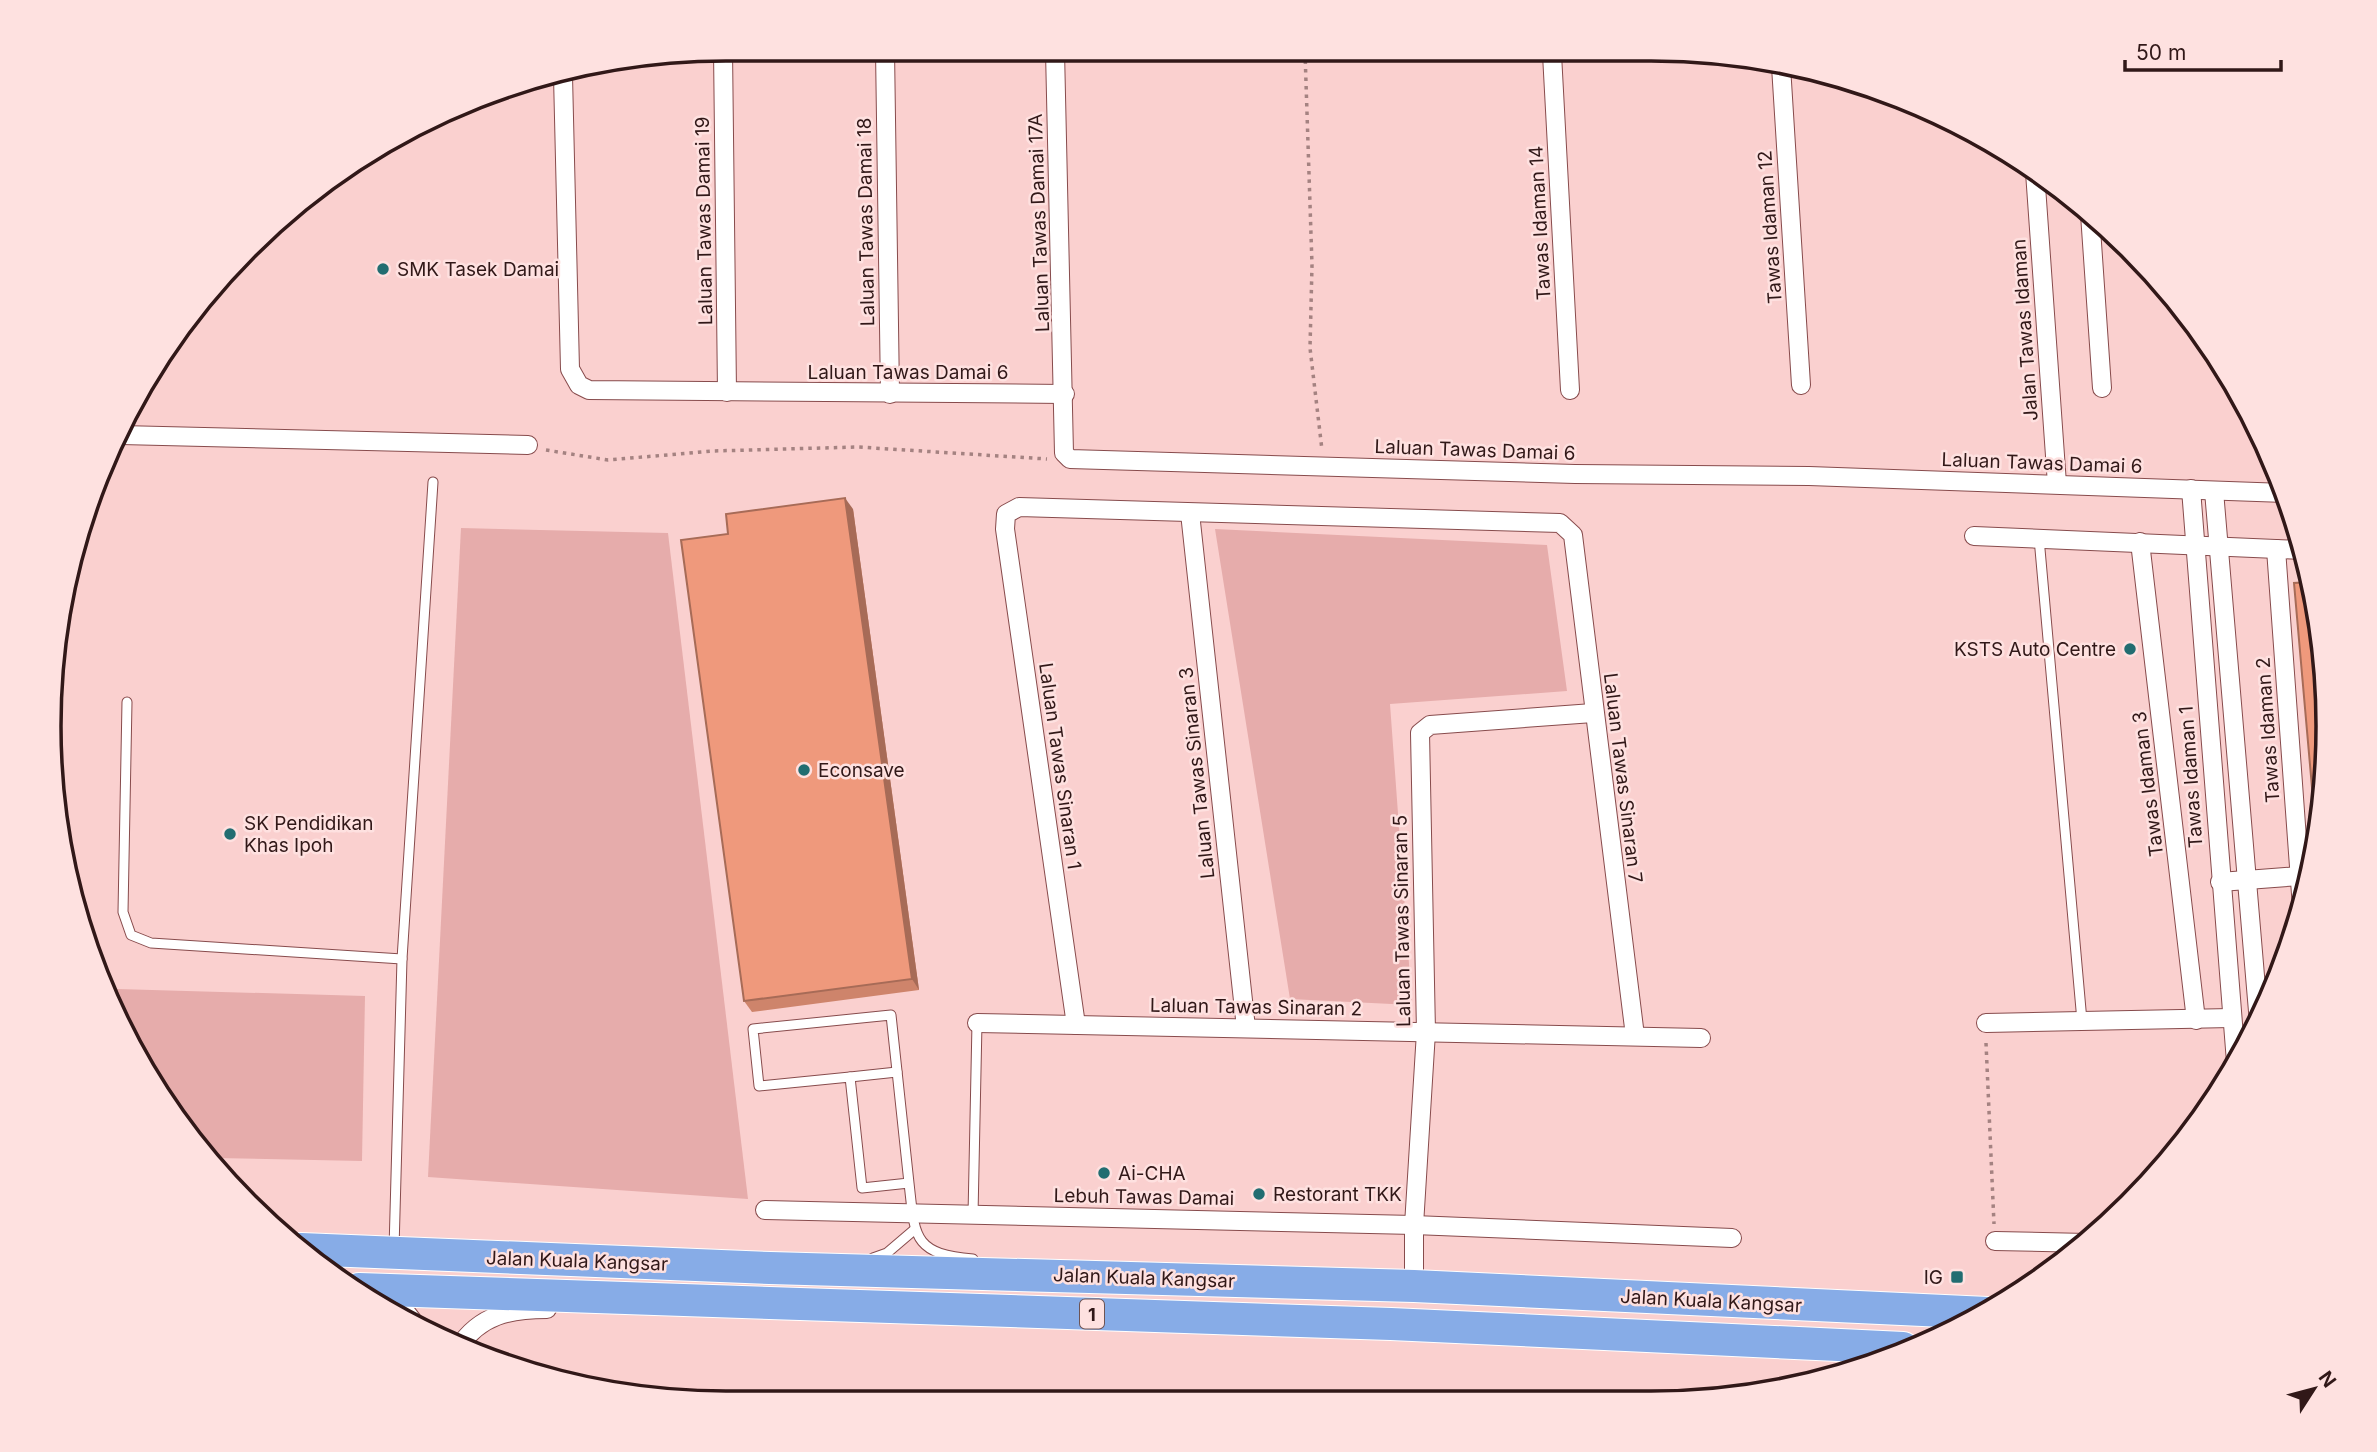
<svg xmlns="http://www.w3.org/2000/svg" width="2377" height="1452" font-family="Inter,sans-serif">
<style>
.green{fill:#e6acab}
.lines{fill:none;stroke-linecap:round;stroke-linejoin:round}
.lane-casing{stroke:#874b4c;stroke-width:11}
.street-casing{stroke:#874b4c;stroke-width:20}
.highway-casing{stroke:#fff;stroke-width:34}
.path{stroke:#a48281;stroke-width:3.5;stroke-dasharray:3.5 5;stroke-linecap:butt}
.lane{stroke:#fff;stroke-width:9}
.street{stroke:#fff;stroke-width:18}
.highway{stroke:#87ace7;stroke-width:32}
.wall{fill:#ce846b}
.shaded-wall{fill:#a76b57}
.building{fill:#ef997c;stroke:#a76b57;stroke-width:2}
.poi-dot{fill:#226d71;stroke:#fee1e0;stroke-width:2.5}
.labels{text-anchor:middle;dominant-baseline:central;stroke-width:5;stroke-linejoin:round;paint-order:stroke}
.shield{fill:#fee1e0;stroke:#6e5454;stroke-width:2}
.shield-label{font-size:18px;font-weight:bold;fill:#311818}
.street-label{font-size:19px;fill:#311818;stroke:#fee1e0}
.poi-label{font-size:19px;fill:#311818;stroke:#fee1e0;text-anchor:start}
.rim{fill:none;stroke:#311818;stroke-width:3.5}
</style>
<rect width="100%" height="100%" fill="#fad0cf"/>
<!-- green -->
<g class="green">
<polygon points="461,528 668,533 748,1199 428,1177"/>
<polygon points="1215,529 1547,545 1567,691 1390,704 1412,1005 1290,999"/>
<polygon points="117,989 365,996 362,1161 215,1158 163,1102 117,1008"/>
</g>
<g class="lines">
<defs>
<g id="lane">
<polyline points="2039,538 2082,1021"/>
<polyline points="127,702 123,912 131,935 151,943 402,959"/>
<polyline points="850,1077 897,1072"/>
<path d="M909,1183L891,1015L753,1029L759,1086L850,1077L862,1188L909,1183C915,1236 912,1254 973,1259"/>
<polyline points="973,1215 977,1023"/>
<polyline points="394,1249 402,959 433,482"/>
<polyline points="873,1258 887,1253 914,1230"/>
</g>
<g id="street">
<polyline points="723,50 727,392"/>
<polyline points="885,50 890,394"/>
<polyline points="1055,51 1064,453 1070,459 1575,474 1809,476 2285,493"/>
<polyline points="1552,54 1570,390"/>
<polyline points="1781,66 1801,385"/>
<polyline points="563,76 570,369 579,385 589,390 1065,394"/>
<polyline points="2035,172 2057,484"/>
<polyline points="2090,214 2102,388"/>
<polyline points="121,435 528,445"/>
<polyline points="2191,489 2236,1062"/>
<polyline points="2214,491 2259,1023"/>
<polyline points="1190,513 1246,1028"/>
<polyline points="1974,536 2302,550"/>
<polyline points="2140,542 2196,1020"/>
<polyline points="2276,549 2302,908"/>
<polyline points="2220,882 2300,876"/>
<polyline points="977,1023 1701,1038"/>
<polyline points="1986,1023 2231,1018"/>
<polyline points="1076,1025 1005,529 1006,514 1019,507 1560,523 1573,535 1635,1036"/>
<polyline points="765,1210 1414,1225 1732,1238"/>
<polyline points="1995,1241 2087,1243"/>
<polyline points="1414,1286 1414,1225 1426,1032 1420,733 1430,725 1593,713"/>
<polyline points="385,1304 405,1311 412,1320"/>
<path d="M459,1347C480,1315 510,1309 547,1309"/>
</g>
<g id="highway">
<polyline points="301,1249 770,1268 1414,1286 1987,1313"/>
<polyline points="359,1289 1391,1324 1903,1348"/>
</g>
</defs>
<!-- lane casing -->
<use href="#lane" class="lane-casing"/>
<!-- street casing -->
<use href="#street" class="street-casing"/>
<!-- highway casing -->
<use href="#highway" class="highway-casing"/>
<!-- path -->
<g class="path">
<polyline points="1305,52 1312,265 1310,348 1322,450"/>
<polyline points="546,450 608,460 713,451 858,447 1047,459"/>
<polyline points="1986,1043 1994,1224"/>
</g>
<!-- lane -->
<use href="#lane" class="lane"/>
<!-- street -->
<use href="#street" class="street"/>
<!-- highway -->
<use href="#highway" class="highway"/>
</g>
<!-- wall -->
<polygon class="wall" points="853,509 919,990 752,1012 744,1001 728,534"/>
<!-- shaded-wall -->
<polygon class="shaded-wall" points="845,498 853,509 919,990 912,979"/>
<!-- building -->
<g class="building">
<polygon points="845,498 912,979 744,1001 681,540 728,534 726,514"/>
<polygon points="2309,582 2322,637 2327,770 2316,833 2294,583"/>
</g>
<!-- markers -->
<g class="poi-dot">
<circle cx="383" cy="269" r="7"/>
<circle cx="2130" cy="649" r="7"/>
<circle cx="804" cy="770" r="7"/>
<circle cx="230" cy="834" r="7"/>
<circle cx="1104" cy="1173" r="7"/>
<circle cx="1259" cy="1194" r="7"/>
<rect x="1950" y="1270" width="14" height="14" rx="3.5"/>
</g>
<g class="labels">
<!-- shield labels -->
<rect class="shield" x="1080" y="1299.5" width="24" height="29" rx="5"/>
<g class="shield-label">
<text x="1092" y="1314">1</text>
</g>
<!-- street labels -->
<g class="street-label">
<text transform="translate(704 221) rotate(-91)">Laluan Tawas Damai 19</text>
<text transform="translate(866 222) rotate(-91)">Laluan Tawas Damai 18</text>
<text transform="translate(1039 223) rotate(-92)">Laluan Tawas Damai 17A</text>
<text transform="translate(1540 223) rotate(-93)">Tawas Idaman 14</text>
<text transform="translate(1770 227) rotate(-94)">Tawas Idaman 12</text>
<text transform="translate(2025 330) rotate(-94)">Jalan Tawas Idaman</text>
<text x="908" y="372">Laluan Tawas Damai 6</text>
<text transform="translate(1475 450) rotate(2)">Laluan Tawas Damai 6</text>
<text transform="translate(2042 463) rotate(2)">Laluan Tawas Damai 6</text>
<text transform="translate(2268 730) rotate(-94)">Tawas Idaman 2</text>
<text transform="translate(1060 766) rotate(82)">Laluan Tawas Sinaran 1</text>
<text transform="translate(1197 773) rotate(-96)">Laluan Tawas Sinaran 3</text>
<text transform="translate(2191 777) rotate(-94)">Tawas Idaman 1</text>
<text transform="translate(1623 778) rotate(83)">Laluan Tawas Sinaran 7</text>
<text transform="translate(2148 784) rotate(-97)">Tawas Idaman 3</text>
<text transform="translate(1402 921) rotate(-91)">Laluan Tawas Sinaran 5</text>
<text transform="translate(1256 1007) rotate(1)">Laluan Tawas Sinaran 2</text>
<text transform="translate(1144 1197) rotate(1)">Lebuh Tawas Damai</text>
<text transform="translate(577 1261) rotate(2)">Jalan Kuala Kangsar</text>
<text transform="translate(1144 1278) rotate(2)">Jalan Kuala Kangsar</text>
<text transform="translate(1711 1301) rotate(3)">Jalan Kuala Kangsar</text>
</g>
<!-- poi labels -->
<g class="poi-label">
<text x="397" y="269">SMK Tasek Damai</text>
<text x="2116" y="649" text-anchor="end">KSTS Auto Centre</text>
<text x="818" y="770">Econsave</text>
<text x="244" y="823">SK Pendidikan<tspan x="244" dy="22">Khas Ipoh</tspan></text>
<text x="1118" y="1173">Ai-CHA</text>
<text x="1273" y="1194">Restorant TKK</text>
<text x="1943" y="1277" text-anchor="end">IG</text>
</g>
</g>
<!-- crop -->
<path d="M0 0H2377V1452H0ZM726 61H1651A665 665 0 0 1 2316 726V726A665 665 0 0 1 1651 1391H726A665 665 0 0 1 61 726V726A665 665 0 0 1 726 61Z" fill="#fee1e0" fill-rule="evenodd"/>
<path class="rim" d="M726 61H1651A665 665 0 0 1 2316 726V726A665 665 0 0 1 1651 1391H726A665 665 0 0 1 61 726V726A665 665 0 0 1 726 61Z"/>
<!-- north arrow -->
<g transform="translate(2314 1389) rotate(54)" stroke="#fee1e0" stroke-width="5" paint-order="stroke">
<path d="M0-5L12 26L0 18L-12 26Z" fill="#311818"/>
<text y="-10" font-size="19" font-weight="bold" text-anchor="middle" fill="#311818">N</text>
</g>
<!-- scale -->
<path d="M2125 60v10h156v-10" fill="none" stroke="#311818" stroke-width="3.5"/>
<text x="2136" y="60" font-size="21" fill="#311818" stroke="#fee1e0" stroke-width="5" paint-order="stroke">50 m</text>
</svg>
